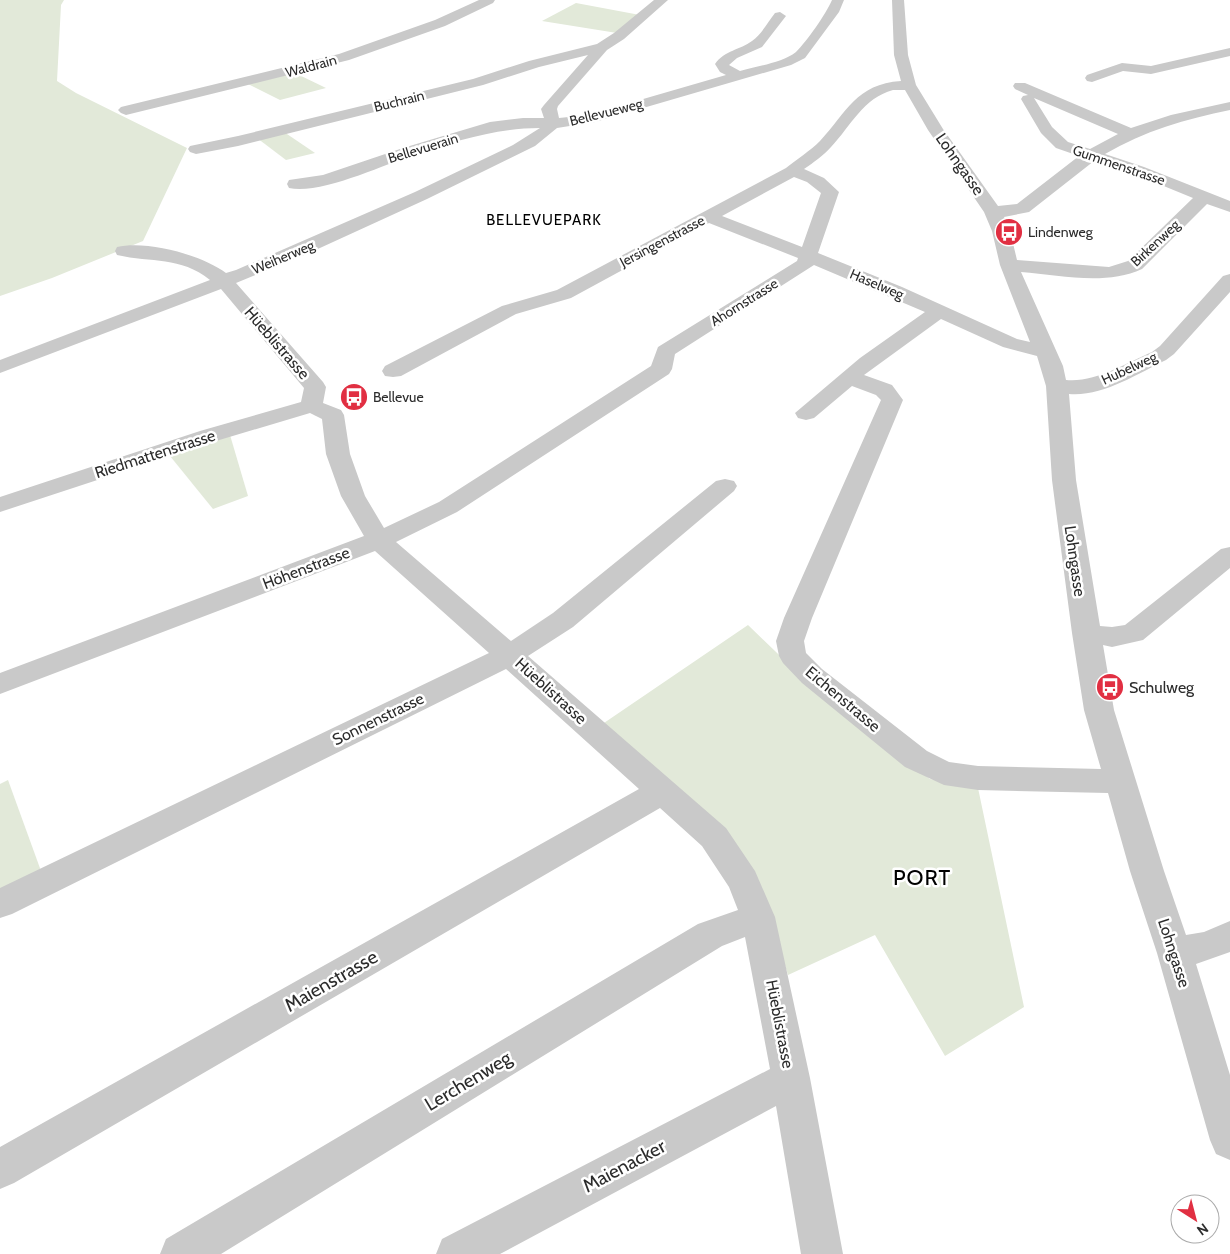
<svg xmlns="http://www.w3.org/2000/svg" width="1230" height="1254" font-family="Cabin,sans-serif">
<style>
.green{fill:#e2e9d9}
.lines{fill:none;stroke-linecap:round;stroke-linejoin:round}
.minor{fill:#c9c9c9;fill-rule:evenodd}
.labels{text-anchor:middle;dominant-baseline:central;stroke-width:5;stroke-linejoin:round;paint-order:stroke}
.far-street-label{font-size:14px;fill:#2c2c2c;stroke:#fff}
.far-poi-label{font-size:14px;fill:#2c2c2c;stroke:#fff;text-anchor:start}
.far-neighbourhood-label{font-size:15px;letter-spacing:1px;fill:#000;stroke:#fff}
.street-label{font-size:16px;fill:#2c2c2c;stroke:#fff}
.poi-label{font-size:16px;fill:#2c2c2c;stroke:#fff;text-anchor:start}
.near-street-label{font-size:19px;fill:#2c2c2c;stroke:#fff}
.near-quarter-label{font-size:22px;letter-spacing:1px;fill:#000;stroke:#fff}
</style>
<rect width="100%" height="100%" fill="#fff"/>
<!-- green -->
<g class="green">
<polygon points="0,0 64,0 61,5 57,81 76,93 187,148 143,241 52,278 0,296"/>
<polygon points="576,3 640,15 617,33 542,21"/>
<polygon points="295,73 326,88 280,100 248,84"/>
<polygon points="284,132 315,153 286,160 257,138"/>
<polygon points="230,435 248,496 213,509 170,456"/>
<polygon points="748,625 829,703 930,779 978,788 1024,1007 945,1056 875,935 788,975 758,879 601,725"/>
<polygon points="8,780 41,871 0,891 0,784"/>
</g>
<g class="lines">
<!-- minor -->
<g class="minor">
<polygon points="479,0 495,0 493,3 445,26 349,60 126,115 121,113 118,110 121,107 339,54 435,20"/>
<path d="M654,0H668L624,39L607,50L558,106L557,109L559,118L588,115L726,75L720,72L715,64C725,50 740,50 752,41C761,35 768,22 775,13L780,12L786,16L762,47L737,58L729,65L740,71C757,66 782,63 796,52C807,41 826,14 832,0H844L839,12L805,58L791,65L595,122L557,128L535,146L427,199L309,253L236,283L323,382L326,387L323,403L341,410L344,415L350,454L365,496L384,528L439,502L651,366L658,347L797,261L798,258L709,223L571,298L516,314L401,376L393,377L385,376L382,371L385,366L502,306L557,290L786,168C797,159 810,151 820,141C847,112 856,84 901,81L894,55L892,0H904L908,55L916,85L943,129L998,206L1017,204L1079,156L1056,148L1041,133L1021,99L1023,96L1028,95L1015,89L1013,86L1015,83H1025L1131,128L1171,115L1230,102V110C1186,119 1144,131 1105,154L1144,167L1230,201V212L1207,204L1142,269C1105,286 1060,275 1021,272L1063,366L1066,380C1095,383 1126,363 1152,352L1160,346L1223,276L1230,274V292L1174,354L1166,360C1137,374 1102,397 1069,394L1076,480L1100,626L1112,627L1125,625L1221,549L1230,547V568L1143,640L1112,647L1103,645L1114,710L1164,871L1186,935L1204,932L1230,921V952L1196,964L1230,1075V1160L1216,1154L1210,1140L1157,953L1130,871L1108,793L978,790L944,785L905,767L802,683L783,663L779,656L776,641L784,618L881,400L876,395L852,386L814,418L806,420L798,418L795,413L860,358L925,312L814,265L675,354L672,369L669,374L457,512L396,542L511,641L553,613L716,481L725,479L734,481L737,486L734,491L573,627L528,656L726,828L755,871L775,917L810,1078L843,1254H801L776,1106L500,1254H436L442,1239L770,1069L745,937L722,946L221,1254H160L166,1239L698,924L738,910L729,887L702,846L660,808L14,1183L0,1189V1147L639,789L506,669L12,914L0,918V888L489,653L375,551L0,694V673L364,536L341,496L326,454L322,419L310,413L216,441L0,512V497L200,431L301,402L304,388L221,289L0,373V360L210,280C180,256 152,263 117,255L115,251L117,247C147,240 202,255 226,273L236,270L415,192L513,145L540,128C496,128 455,141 414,155C383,165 320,195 289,188L287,184L289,180L323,175L403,148L490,122L523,118H544L541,109L544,105L588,55L539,67L483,85L238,146L196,154L190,152L188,149L190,146L238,136L473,79L529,61L597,44L614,33ZM893,90H905L928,130L984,212L992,231L1000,265L1030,342L1017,339L902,287L818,253L839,192L824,178L804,169C814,162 823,156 831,147C851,126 863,98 893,90ZM1034,98L1118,134L1090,149L1068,142L1052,127ZM1094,161L1132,173L1193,198L1128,261L1109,267L1017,260L1010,231L1004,217L1029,212ZM794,177L807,182L821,193L802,247L722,216ZM941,319L1003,347L1037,356L1046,386L1052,480L1072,633L1084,710L1101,769L978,766L949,762L927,751L822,669L806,653L804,641L812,618L903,400L892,385L864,375Z"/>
<polygon points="1230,48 1230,56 1151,74 1123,71 1092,82 1087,81 1085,78 1087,75 1122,63 1151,66"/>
</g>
</g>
<!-- icons -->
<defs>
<symbol id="bus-disc" viewBox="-11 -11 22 22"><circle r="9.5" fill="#e12f42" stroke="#fff"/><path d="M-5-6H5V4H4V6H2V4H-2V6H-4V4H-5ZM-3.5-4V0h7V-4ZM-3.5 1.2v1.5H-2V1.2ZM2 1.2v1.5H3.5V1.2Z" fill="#fff"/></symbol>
</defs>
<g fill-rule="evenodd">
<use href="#bus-disc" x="993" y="216" width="32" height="32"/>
<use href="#bus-disc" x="338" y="381" width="32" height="32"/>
<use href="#bus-disc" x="1094" y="671" width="32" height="32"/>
</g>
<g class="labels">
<!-- far-street labels -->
<g class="far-street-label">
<text transform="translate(311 66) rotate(-15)">Waldrain</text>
<text transform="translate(399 101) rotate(-14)">Buchrain</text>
<text transform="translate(606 112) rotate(-14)">Bellevueweg</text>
<text transform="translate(423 148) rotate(-17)">Bellevuerain</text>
<text transform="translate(1119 165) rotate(19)">Gummenstrasse</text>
<text transform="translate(662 241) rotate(-28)">Jersingenstrasse</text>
<text transform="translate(1155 243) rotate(-43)">Birkenweg</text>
<text transform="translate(283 257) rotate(-23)">Weiherweg</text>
<text transform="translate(877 284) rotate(23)">Haselweg</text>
<text transform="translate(744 302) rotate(-32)">Ahornstrasse</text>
<text transform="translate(1129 368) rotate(-25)">Hubelweg</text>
</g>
<!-- far-poi labels -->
<g class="far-poi-label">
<text x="1028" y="232">Lindenweg</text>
<text x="373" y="397">Bellevue</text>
</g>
<!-- far-neighbourhood labels -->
<g class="far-neighbourhood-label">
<text x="544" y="220">BELLEVUEPARK</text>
</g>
<!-- street labels -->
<g class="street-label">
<text transform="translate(960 164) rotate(55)">Lohngasse</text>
<text transform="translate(277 343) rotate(49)">Hüeblistrasse</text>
<text transform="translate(155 454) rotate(-18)">Riedmattenstrasse</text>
<text transform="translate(1075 561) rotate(82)">Lohngasse</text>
<text transform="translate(306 568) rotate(-21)">Höhenstrasse</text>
<text transform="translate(551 691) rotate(42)">Hüeblistrasse</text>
<text transform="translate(843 699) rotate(40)">Eichenstrasse</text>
<text transform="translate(378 719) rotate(-26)">Sonnenstrasse</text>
<text transform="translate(1174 953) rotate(72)">Lohngasse</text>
<text transform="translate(780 1024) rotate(79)">Hüeblistrasse</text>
</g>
<!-- poi labels -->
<g class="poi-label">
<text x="1129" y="687">Schulweg</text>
</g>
<!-- near-street labels -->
<g class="near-street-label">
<text transform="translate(331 981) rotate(-30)">Maienstrasse</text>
<text transform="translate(468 1081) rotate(-31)">Lerchenweg</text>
<text transform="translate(624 1166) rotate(-28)">Maienacker</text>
</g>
<!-- near-quarter labels -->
<g class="near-quarter-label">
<text x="922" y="877">PORT</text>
</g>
</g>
<!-- north arrow -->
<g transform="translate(1195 1219) rotate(144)"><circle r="24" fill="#ffffff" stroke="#ababab"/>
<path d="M0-4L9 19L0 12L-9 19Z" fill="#e12f42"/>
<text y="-8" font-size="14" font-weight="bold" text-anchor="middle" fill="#2c2c2c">N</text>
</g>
</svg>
